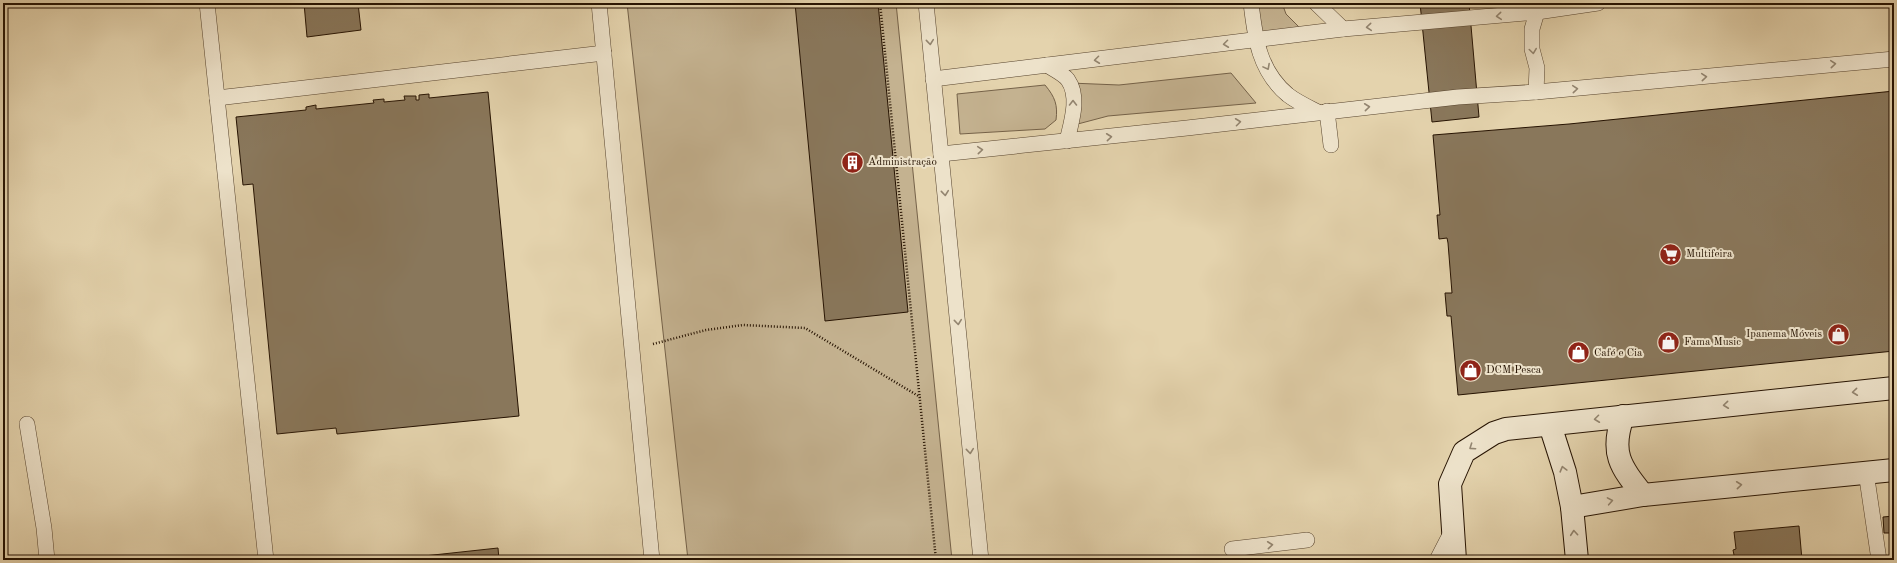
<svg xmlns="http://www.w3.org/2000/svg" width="1897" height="563" font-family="'Old Standard TT',serif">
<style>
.green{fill:#c4b290;stroke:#756249}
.building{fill:#89775b;stroke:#261302}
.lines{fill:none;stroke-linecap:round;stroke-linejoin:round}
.service-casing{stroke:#56432d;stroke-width:16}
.secondary-casing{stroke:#261302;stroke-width:24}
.path{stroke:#261302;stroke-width:2.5;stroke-dasharray:1 2;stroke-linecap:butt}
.service{stroke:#ede2ca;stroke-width:15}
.secondary{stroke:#ede2ca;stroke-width:22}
.oneway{stroke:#938570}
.labels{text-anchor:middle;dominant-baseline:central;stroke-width:4;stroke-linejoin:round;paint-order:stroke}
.poi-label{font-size:11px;fill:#261302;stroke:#ede2ca;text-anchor:start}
</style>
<rect width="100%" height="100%" fill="#e4d3ad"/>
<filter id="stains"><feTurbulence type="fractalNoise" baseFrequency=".005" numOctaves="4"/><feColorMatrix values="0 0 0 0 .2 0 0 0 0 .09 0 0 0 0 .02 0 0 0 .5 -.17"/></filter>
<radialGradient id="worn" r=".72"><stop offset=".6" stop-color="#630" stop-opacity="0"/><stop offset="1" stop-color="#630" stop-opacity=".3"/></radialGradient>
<!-- green -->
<g class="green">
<polygon points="627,3 896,3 952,560 688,560"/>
<polygon points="1254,3 1282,3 1286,14 1302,30 1258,34"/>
<polygon points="1231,73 1256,103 1108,116 1074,125 1070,83 1119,85"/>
<path d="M1045,85C1055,97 1058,105 1056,120L1045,129L960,134L957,94Z"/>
</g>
<!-- building -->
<g class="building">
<polygon points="304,3 358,3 361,30 307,37"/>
<polygon points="795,3 878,3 908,312 825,321"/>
<polygon points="1420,3 1469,3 1479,117 1432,122"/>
<polygon points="1894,91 1894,351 1458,395 1451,316 1447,316 1445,293 1452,293 1448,243 1447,238 1439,239 1437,215 1440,215 1433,135 1569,124"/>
<polygon points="488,92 519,416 337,434 336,428 277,434 253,184 243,185 236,117 306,110 306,107 316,105 316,109 374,103 373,100 384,99 384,102 405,100 404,96 416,96 416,100 419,100 419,95 429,94 429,98"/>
<polygon points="1894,516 1894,533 1884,533 1883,517"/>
<polygon points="1799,526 1802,560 1735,560 1733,550 1736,549 1734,532"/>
<polygon points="498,548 499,560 387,560"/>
</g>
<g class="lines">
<defs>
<g id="service">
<polyline points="207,3 266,560"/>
<polyline points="599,3 652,560"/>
<polyline points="926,3 981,560"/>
<path d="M1251,3C1255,38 1259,71 1288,95C1297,102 1308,107 1318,112"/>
<polyline points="1316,3 1343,29"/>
<path d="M1047,65C1053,69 1064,74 1068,80C1080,97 1071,123 1067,141"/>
<polyline points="933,79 1343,29 1537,12 1598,3"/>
<polyline points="1536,92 1537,68 1532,49 1532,29 1537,12"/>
<polyline points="217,98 604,53"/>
<polyline points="1327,111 1331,145"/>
<polyline points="941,154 1187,128 1458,97 1536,92 1894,59"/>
<polyline points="27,424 44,528 47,560"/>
<polyline points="1866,472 1879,560"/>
<polyline points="1232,549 1307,540"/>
<polyline points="1437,560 1452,531"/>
</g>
<g id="secondary">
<path d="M1623,416C1610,453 1620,466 1643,495"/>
<polyline points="1550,425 1565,472 1572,507 1577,560"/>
<polyline points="1572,507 1643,495 1894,470"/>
<polyline points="1455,560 1450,484 1464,452 1494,433 1506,429 1894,388"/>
</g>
</defs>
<!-- service casing -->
<use href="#service" class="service-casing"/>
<!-- secondary casing -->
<use href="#secondary" class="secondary-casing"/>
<!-- path -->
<g class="path">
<polyline points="880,3 936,560"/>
<polyline points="653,344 706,330 743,325 805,328 920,397"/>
</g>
<!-- service -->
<use href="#service" class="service"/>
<!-- secondary -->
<use href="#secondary" class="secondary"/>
</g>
<!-- one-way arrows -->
<defs><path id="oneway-chevron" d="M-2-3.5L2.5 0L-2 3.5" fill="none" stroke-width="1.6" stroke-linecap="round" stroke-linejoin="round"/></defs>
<g class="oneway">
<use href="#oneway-chevron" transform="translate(1499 16) rotate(175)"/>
<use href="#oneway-chevron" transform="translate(1369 27) rotate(175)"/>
<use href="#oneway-chevron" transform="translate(930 42) rotate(84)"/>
<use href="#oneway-chevron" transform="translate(1226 44) rotate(173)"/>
<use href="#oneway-chevron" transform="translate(1533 51) rotate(82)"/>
<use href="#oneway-chevron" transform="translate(1097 60) rotate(173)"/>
<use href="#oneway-chevron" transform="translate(1833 64) rotate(-5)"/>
<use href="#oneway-chevron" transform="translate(1267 67) rotate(62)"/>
<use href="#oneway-chevron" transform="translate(1704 77) rotate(-5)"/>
<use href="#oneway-chevron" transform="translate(1575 89) rotate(-5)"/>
<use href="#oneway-chevron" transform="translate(1073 103) rotate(-90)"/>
<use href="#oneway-chevron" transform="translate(1367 107) rotate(-6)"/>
<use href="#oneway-chevron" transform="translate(1238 122) rotate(-7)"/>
<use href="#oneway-chevron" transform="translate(1109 137) rotate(-6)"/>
<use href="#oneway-chevron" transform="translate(980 150) rotate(-5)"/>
<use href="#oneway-chevron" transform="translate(945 193) rotate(84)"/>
<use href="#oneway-chevron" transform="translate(958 322) rotate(84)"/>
<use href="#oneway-chevron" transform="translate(1855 392) rotate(174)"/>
<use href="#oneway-chevron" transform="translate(1726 405) rotate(174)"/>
<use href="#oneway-chevron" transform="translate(1597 419) rotate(173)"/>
<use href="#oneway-chevron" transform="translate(1472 447) rotate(146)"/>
<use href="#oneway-chevron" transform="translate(970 451) rotate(84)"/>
<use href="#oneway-chevron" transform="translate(1563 469) rotate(-105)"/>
<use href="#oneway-chevron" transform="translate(1739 485) rotate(-6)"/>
<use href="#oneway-chevron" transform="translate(1610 501) rotate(-10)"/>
<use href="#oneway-chevron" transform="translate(1574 533) rotate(-95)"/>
<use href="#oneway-chevron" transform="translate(1270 545) rotate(-6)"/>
</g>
<!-- icons -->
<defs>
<symbol id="building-disc" viewBox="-11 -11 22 22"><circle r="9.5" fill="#8f2418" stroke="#ede2ca"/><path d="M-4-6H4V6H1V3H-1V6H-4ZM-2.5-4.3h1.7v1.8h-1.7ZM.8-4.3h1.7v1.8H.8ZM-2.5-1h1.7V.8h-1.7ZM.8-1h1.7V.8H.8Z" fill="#fff"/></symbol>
<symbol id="supermarket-disc" viewBox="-11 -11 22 22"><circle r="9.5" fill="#8f2418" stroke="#ede2ca"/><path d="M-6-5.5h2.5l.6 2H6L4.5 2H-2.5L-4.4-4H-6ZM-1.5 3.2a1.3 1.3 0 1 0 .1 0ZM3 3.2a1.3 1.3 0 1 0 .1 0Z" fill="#fff"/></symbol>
<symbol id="shop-disc" viewBox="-11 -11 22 22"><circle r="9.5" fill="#8f2418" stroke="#ede2ca"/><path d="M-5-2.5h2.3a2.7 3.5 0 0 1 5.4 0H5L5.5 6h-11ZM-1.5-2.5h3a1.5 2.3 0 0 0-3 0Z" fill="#fff"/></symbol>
</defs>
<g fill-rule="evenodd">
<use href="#building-disc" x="840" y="150" width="25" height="25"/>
<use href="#supermarket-disc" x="1658" y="242" width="25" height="25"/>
<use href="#shop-disc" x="1826" y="322" width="25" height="25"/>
<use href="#shop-disc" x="1656" y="330" width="25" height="25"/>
<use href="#shop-disc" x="1566" y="340" width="25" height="25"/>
<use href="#shop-disc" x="1458" y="358" width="25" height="25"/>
</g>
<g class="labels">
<!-- poi labels -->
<g class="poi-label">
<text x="868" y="162">Administração</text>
<text x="1686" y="254">Multifeira</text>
<text x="1822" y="334" text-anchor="end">Ipanema Móveis</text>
<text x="1684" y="342">Fama Music</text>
<text x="1594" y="353">Café e Cia</text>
<text x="1486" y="370">DCM Pesca</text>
</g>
</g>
<!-- margin -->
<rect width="1897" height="563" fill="none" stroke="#e4d3ad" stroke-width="16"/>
<rect x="4" y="4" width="1889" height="555" fill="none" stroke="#261302" stroke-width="2"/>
<rect x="8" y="8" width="1881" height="547" fill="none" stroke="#261302"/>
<rect width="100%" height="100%" filter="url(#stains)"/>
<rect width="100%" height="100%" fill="url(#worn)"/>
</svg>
